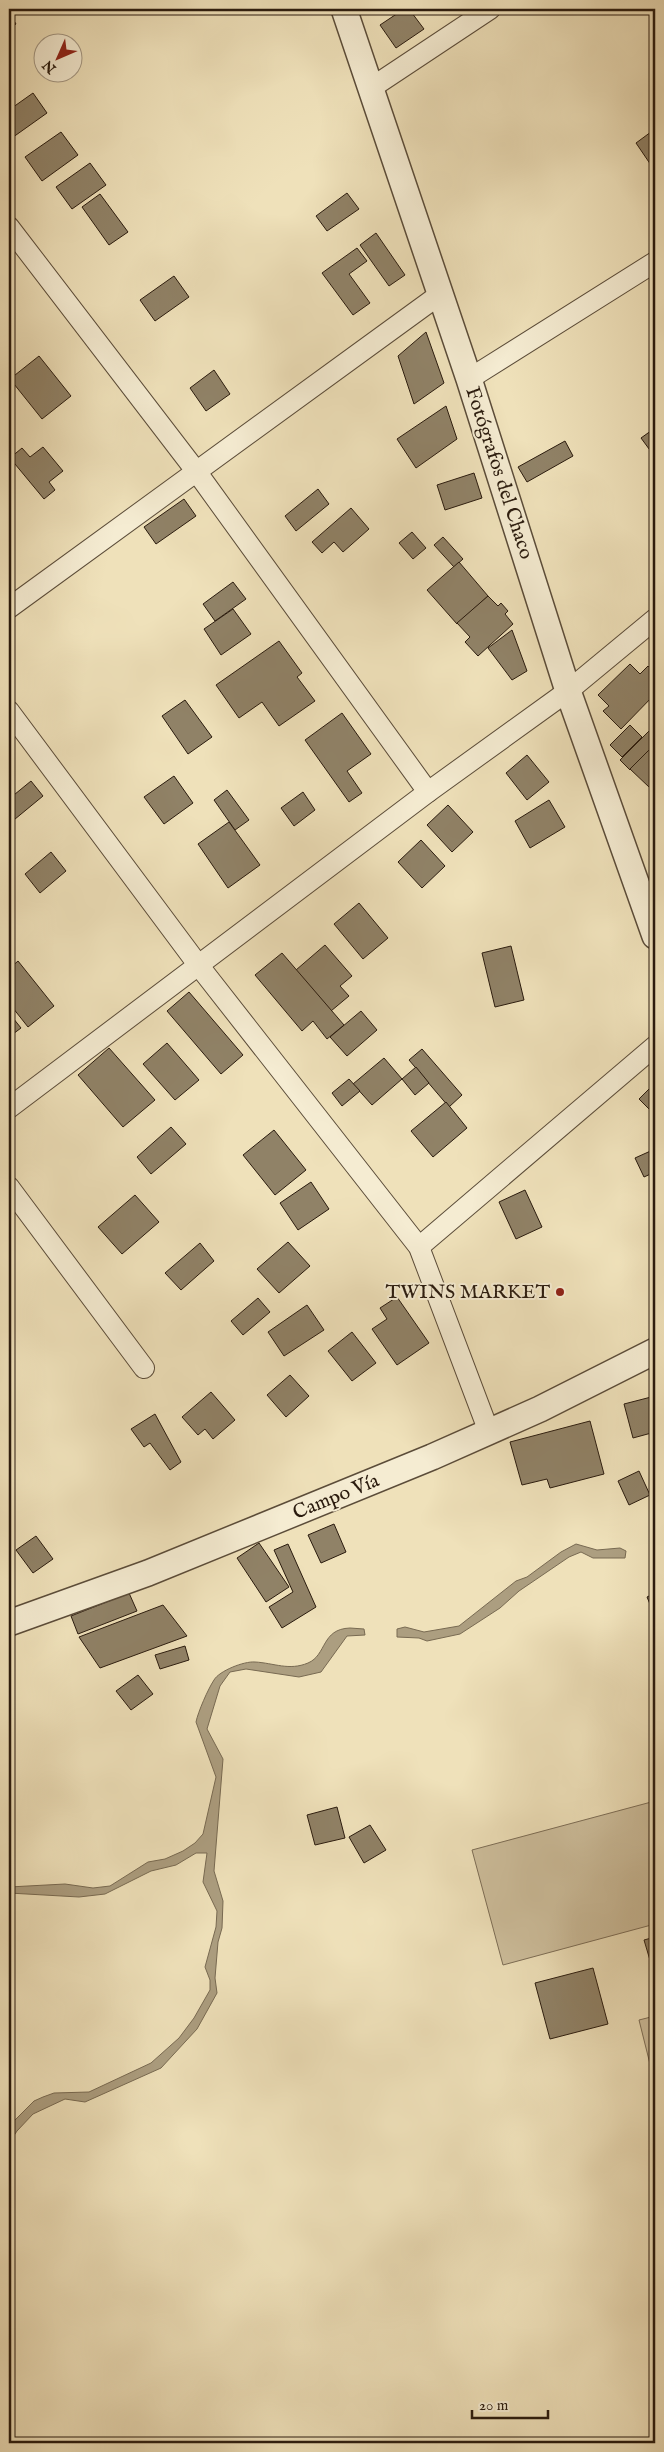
<svg xmlns="http://www.w3.org/2000/svg" width="664" height="2452" font-family="'IM FELL English',serif">
<style>
.green{fill:#cebf9d;stroke:#7c6d56}
.water{fill:#ac9e80;stroke:#786a52}
.building{fill:#908267;stroke:#2a1b0e}
.lines{fill:none;stroke-linecap:round;stroke-linejoin:round}
.minor-casing{stroke:#5b4c39;stroke-width:22}
.tertiary-casing{stroke:#5b4c39;stroke-width:28}
.minor{stroke:#f5ecd2;stroke-width:20}
.tertiary{stroke:#f5ecd2;stroke-width:25}
.poi-dot{fill:#8f2418;stroke:#f5ecd2;stroke-width:2}
.labels{text-anchor:middle;dominant-baseline:central;stroke-width:4;stroke-linejoin:round;paint-order:stroke}
.street-label{font-size:20px;fill:#2a1b0e;stroke:#f5ecd2}
.poi-label{font-size:20px;fill:#2a1b0e;stroke:#f5ecd2;text-anchor:end}
</style>
<rect width="100%" height="100%" fill="#efe1ba"/>
<filter id="stains"><feTurbulence type="fractalNoise" baseFrequency=".004" numOctaves="4"/><feColorMatrix values="0 0 0 0 .2 0 0 0 0 .09 0 0 0 0 .02 0 0 0 .5 -.17"/></filter>
<radialGradient id="worn" r=".72"><stop offset=".6" stop-color="#630" stop-opacity="0"/><stop offset="1" stop-color="#630" stop-opacity=".3"/></radialGradient>
<!-- green -->
<g class="green">
<polygon points="655,1801 655,1924 503,1965 472,1850"/>
<polygon points="655,2016 655,2063 650,2064 639,2020"/>
</g>
<!-- water -->
<g class="water">
<polygon points="576,1544 597,1550 620,1548 626,1551 625,1558 593,1558 581,1552 569,1557 519,1591 500,1608 460,1634 427,1641 419,1638 397,1637 397,1629 405,1627 424,1632 459,1626 516,1581 527,1577 561,1552"/>
<path d="M350,1628L364,1629L365,1635L347,1636L321,1672L299,1677L246,1669L230,1672L220,1686L207,1729L223,1759L214,1871L223,1901L222,1928L218,1942L215,1978L217,1993L197,2029L161,2068L85,2102L65,2099L33,2114L17,2131L9,2143V2126L34,2101L43,2097L54,2093L89,2092L151,2063L179,2038L194,2018L210,1990V1980L205,1967L216,1927L217,1911L203,1882L207,1853H196L176,1865L151,1871L105,1894L79,1897L9,1893V1887L65,1884L93,1888L110,1886L148,1862L165,1859L183,1851L195,1843L203,1834L216,1777L196,1722C198,1712 208,1689 214,1680C219,1671 244,1661 255,1662C274,1663 289,1671 308,1663C327,1655 321,1629 350,1628Z"/>
</g>
<!-- building -->
<g class="building">
<polygon points="404,9 409,9 424,29 396,48 380,25"/>
<polygon points="9,13 16,24 9,29"/>
<polygon points="33,93 47,113 9,140 9,110"/>
<polygon points="655,129 655,171 636,143"/>
<polygon points="61,132 78,155 42,181 25,157"/>
<polygon points="90,163 106,185 72,209 56,187"/>
<polygon points="347,193 359,209 327,231 316,216"/>
<polygon points="100,194 128,232 109,245 82,207"/>
<polygon points="376,233 405,275 389,286 360,245"/>
<polygon points="357,248 367,261 349,274 370,303 353,315 322,273"/>
<polygon points="174,276 189,297 155,321 140,300"/>
<polygon points="426,332 444,383 414,404 398,356"/>
<polygon points="39,356 71,396 42,419 10,379"/>
<polygon points="214,370 230,394 206,411 190,388"/>
<polygon points="446,406 457,439 416,468 397,439"/>
<polygon points="655,428 655,457 641,438"/>
<polygon points="565,441 573,456 527,482 518,467"/>
<polygon points="43,447 63,471 49,482 55,490 44,499 10,458 22,448 30,457"/>
<polygon points="474,473 482,498 445,510 437,485"/>
<polygon points="318,489 329,504 296,531 285,516"/>
<polygon points="184,499 196,516 156,544 144,527"/>
<polygon points="351,508 369,529 343,552 334,542 322,553 312,542"/>
<polygon points="412,532 426,548 413,559 399,543"/>
<polygon points="443,537 463,559 454,567 434,545"/>
<polygon points="459,562 488,596 457,624 427,590"/>
<polygon points="233,582 246,599 215,621 203,604"/>
<polygon points="488,596 498,606 501,603 508,611 505,614 513,624 478,656 465,642 470,637 457,623"/>
<polygon points="233,609 251,634 221,655 204,629"/>
<polygon points="512,630 527,671 512,680 488,648"/>
<polygon points="279,641 302,673 297,677 315,701 279,726 262,702 239,718 216,685"/>
<polygon points="630,664 640,674 648,666 655,673 655,694 621,729 603,711 609,706 598,695"/>
<polygon points="185,700 212,737 188,754 162,716"/>
<polygon points="342,713 371,754 347,771 362,793 349,802 305,740"/>
<polygon points="630,725 642,737 622,757 610,745"/>
<polygon points="655,725 655,744 630,770 620,760"/>
<polygon points="655,744 655,781 649,787 630,769"/>
<polygon points="527,755 549,782 527,800 506,773"/>
<polygon points="174,776 193,803 164,824 144,797"/>
<polygon points="31,781 43,796 9,824 9,799"/>
<polygon points="227,790 249,820 235,830 214,800"/>
<polygon points="303,792 315,810 294,826 281,808"/>
<polygon points="549,800 565,827 530,848 515,821"/>
<polygon points="448,805 473,832 452,852 427,825"/>
<polygon points="229,822 260,865 228,888 198,844"/>
<polygon points="421,840 445,866 422,888 398,862"/>
<polygon points="51,852 66,871 40,893 25,874"/>
<polygon points="359,903 388,938 363,959 334,924"/>
<polygon points="325,945 352,976 340,986 349,996 331,1011 296,970"/>
<polygon points="511,946 524,1000 495,1007 482,953"/>
<polygon points="282,953 344,1025 327,1039 313,1021 302,1031 255,975"/>
<polygon points="18,961 54,1006 28,1027 9,1003 9,969"/>
<polygon points="189,992 243,1055 221,1074 167,1011"/>
<polygon points="361,1011 377,1030 347,1056 330,1037"/>
<polygon points="9,1013 21,1028 9,1037"/>
<polygon points="167,1043 199,1080 175,1100 143,1064"/>
<polygon points="109,1048 155,1100 123,1127 78,1075"/>
<polygon points="422,1049 462,1095 449,1107 409,1060"/>
<polygon points="384,1058 402,1079 372,1105 353,1084"/>
<polygon points="416,1067 429,1083 415,1095 402,1079"/>
<polygon points="349,1079 360,1091 342,1106 332,1093"/>
<polygon points="655,1083 655,1115 639,1099"/>
<polygon points="446,1102 467,1128 433,1157 411,1131"/>
<polygon points="171,1127 186,1144 151,1174 137,1157"/>
<polygon points="274,1130 306,1170 275,1195 243,1155"/>
<polygon points="655,1149 655,1172 644,1177 635,1158"/>
<polygon points="311,1182 329,1209 298,1230 280,1203"/>
<polygon points="525,1190 542,1227 516,1239 499,1202"/>
<polygon points="135,1195 159,1222 122,1254 98,1227"/>
<polygon points="288,1242 310,1266 279,1293 257,1269"/>
<polygon points="200,1243 214,1261 181,1290 165,1273"/>
<polygon points="397,1297 429,1343 397,1365 372,1329 387,1319 380,1308"/>
<polygon points="258,1298 270,1312 243,1335 231,1321"/>
<polygon points="307,1305 324,1330 284,1356 268,1332"/>
<polygon points="352,1332 376,1363 352,1381 328,1351"/>
<polygon points="290,1375 309,1396 286,1417 267,1395"/>
<polygon points="211,1392 235,1420 213,1439 205,1429 198,1435 182,1417"/>
<polygon points="655,1396 655,1432 633,1438 624,1404"/>
<polygon points="155,1414 181,1462 170,1470 150,1443 144,1447 131,1429"/>
<polygon points="590,1421 604,1474 550,1488 547,1479 522,1485 510,1442"/>
<polygon points="639,1471 650,1495 629,1505 618,1481"/>
<polygon points="334,1524 346,1552 321,1563 308,1535"/>
<polygon points="36,1536 53,1559 33,1573 16,1550"/>
<polygon points="259,1543 289,1587 266,1602 237,1558"/>
<polygon points="288,1544 316,1607 282,1628 269,1607 293,1592 274,1550"/>
<polygon points="129,1593 137,1611 78,1634 71,1616"/>
<polygon points="655,1593 655,1616 647,1597"/>
<polygon points="163,1605 187,1636 100,1668 79,1637"/>
<polygon points="185,1646 189,1660 160,1669 155,1655"/>
<polygon points="138,1675 153,1694 131,1710 116,1691"/>
<polygon points="337,1807 345,1838 315,1845 307,1815"/>
<polygon points="370,1825 386,1850 364,1863 349,1837"/>
<polygon points="655,1937 655,1977 644,1940"/>
<polygon points="593,1968 608,2024 550,2039 535,1983"/>
</g>
<g class="lines">
<defs>
<g id="minor">
<polyline points="371,88 490,9"/>
<polyline points="9,227 196,471 428,792"/>
<polyline points="469,379 655,262"/>
<polyline points="9,608 439,295"/>
<polyline points="9,711 199,966 419,1247 489,1432"/>
<polyline points="9,1108 428,792 568,691 655,619"/>
<polyline points="9,1187 144,1368"/>
<polyline points="419,1247 655,1046"/>
</g>
<g id="tertiary">
<polyline points="344,9 469,379 568,691 655,936"/>
<polyline points="9,1623 148,1573 432,1457 540,1409 655,1351"/>
</g>
</defs>
<!-- minor casing -->
<use href="#minor" class="minor-casing"/>
<!-- tertiary casing -->
<use href="#tertiary" class="tertiary-casing"/>
<!-- minor -->
<use href="#minor" class="minor"/>
<!-- tertiary -->
<use href="#tertiary" class="tertiary"/>
</g>
<!-- markers -->
<circle class="poi-dot" cx="560" cy="1292" r="5"/>
<g class="labels">
<!-- street labels -->
<g class="street-label">
<text transform="translate(499 473) rotate(72)">Fotógrafos del Chaco</text>
<text transform="translate(336 1497) rotate(-22)">Campo Vía</text>
</g>
<!-- poi labels -->
<g class="poi-label">
<text x="550" y="1292">TWINS MARKET</text>
</g>
</g>
<!-- margin -->
<rect width="664" height="2452" fill="none" stroke="#efe1ba" stroke-width="30"/>
<rect x="10" y="10" width="644" height="2432" fill="none" stroke="#2a1b0e" stroke-width="2.5"/>
<rect x="15" y="15" width="634" height="2422" fill="none" stroke="#2a1b0e"/>
<!-- north arrow -->
<g transform="translate(58 58) rotate(225)"><circle r="24" fill="#f5ecd2" stroke="#a49884"/>
<path d="M0-4L9 19L0 12L-9 19Z" fill="#8f2418"/>
<text y="-8" font-size="14" font-weight="bold" text-anchor="middle" fill="#2a1b0e">N</text>
</g>
<!-- scale -->
<path d="M472 2410v8h76v-8" fill="none" stroke="#2a1b0e" stroke-width="2.5"/>
<text x="479" y="2410" font-size="15" fill="#2a1b0e" stroke="#f5ecd2" stroke-width="4" paint-order="stroke">20 m</text>
<rect width="100%" height="100%" filter="url(#stains)"/>
<rect width="100%" height="100%" fill="url(#worn)"/>
</svg>
